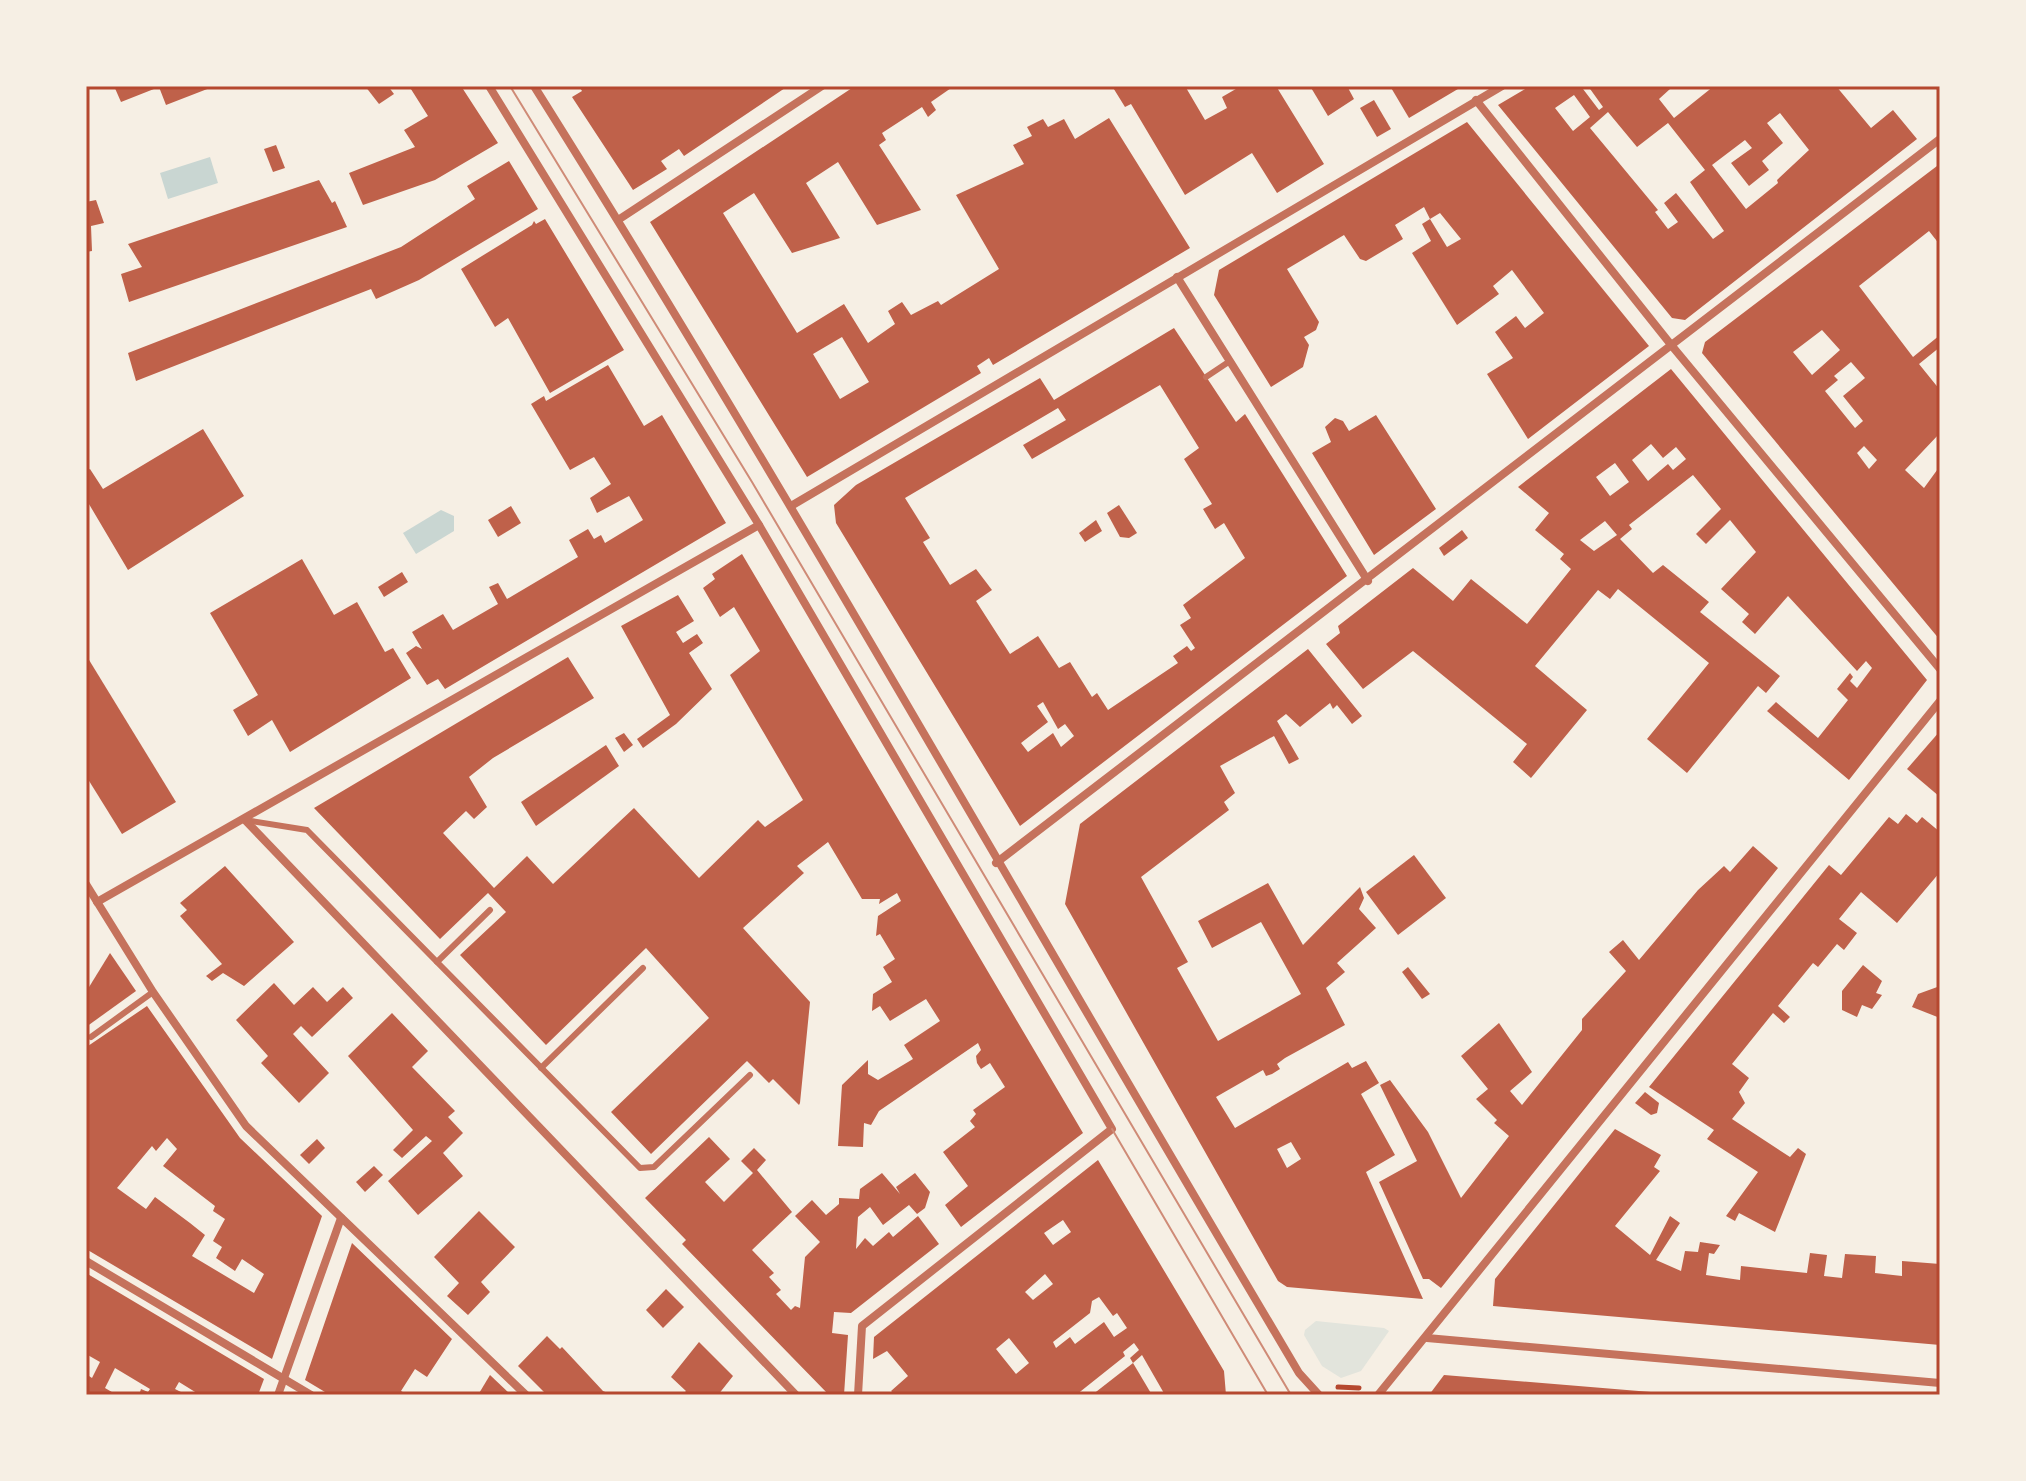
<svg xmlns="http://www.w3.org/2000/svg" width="2026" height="1481" font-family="Inter,sans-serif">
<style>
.green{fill:#e2e4dc}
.water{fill:#c9d6d2}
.building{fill:#bf614a;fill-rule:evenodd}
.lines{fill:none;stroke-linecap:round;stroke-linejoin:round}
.path{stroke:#b5482f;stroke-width:5}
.service{stroke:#c5725c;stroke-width:6}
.minor{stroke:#c5725c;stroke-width:8}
.tram{stroke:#cf8b77;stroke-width:2}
.neatline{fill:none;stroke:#b5482f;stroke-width:3}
</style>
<rect width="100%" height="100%" fill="#f6efe4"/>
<!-- green -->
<polygon class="green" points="1316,1321 1384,1328 1389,1331 1361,1371 1341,1378 1322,1366 1304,1335 1305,1330"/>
<!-- water -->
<g class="water">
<polygon points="210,157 218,183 168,199 160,173"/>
<polygon points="441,510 454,516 454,531 416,554 403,533"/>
</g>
<!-- building -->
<g class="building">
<polygon points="114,86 215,86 166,105 159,87 121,102"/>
<polygon points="365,86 388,86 394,94 379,104"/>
<polygon points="409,86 461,86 498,143 435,180 363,205 349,173 415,147 404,130 428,116"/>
<polygon points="579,86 788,86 684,156 679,149 661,161 667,169 633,190 572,97 582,91"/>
<path d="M855,86H954L931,102L936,110L928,117L922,107L882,133L886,140L879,145L921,210L877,225L838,162L806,183L840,238L792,253L754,193L723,213L797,333L844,304L868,343L895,324L888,311L902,302L911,315L938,301L941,305L999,269L956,195L1024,164L1013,145L1032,136L1027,127L1043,119L1048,127L1064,119L1075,139L1109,118L1190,248L993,365L989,358L977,366L981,373L807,477L650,222ZM842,337L869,382L840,399L813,354Z"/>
<polygon points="1112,86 1185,86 1205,120 1227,108 1222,97 1241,86 1276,86 1324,164 1277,193 1252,153 1185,195 1131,104 1125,107"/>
<polygon points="1310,86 1347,86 1354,99 1328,116"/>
<polygon points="1390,86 1463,86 1409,118"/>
<path d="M1530,86H1588L1583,89L1599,110L1603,107L1588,86H1668L1670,89L1659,99L1674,118L1714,86H1836L1871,128L1893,110L1917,139L1685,320L1672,318L1498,105ZM1574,95L1590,117L1573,131L1555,108ZM1608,112L1637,147L1668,123L1705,170L1690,182L1724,231L1713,239L1676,193L1664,203L1678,222L1668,229L1655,212L1658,210L1590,128ZM1780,113L1809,150L1777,180L1778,183L1746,209L1712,165L1745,140L1752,148L1731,163L1749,186L1769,170L1762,161L1783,143L1767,123Z"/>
<polygon points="1374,100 1391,129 1377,137 1360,108"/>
<polygon points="1467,122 1649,346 1528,439 1487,374 1513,358 1495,332 1516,316 1525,328 1544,313 1512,270 1493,286 1499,294 1457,325 1412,253 1431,241 1422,224 1430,219 1447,247 1461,239 1440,213 1430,219 1424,207 1395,225 1403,239 1366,261 1360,259 1344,235 1287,269 1319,322 1316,330 1304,337 1309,345 1303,367 1271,387 1214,295 1219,270"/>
<polygon points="276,145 285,168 273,172 264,149"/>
<polygon points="509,161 538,209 419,280 376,299 371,289 136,381 128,353 401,247 475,199 467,186"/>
<path d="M1937,166L1940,245L1929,231L1859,286L1913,357L1940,335V347L1919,364L1940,390V433L1905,470L1924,488L1940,466V640L1702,353L1705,342ZM1822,330L1840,350L1812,375L1793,352ZM1851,362L1865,378L1843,396L1863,421L1855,428L1825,391L1838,380L1834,376ZM1864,446L1877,460L1869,469L1857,453Z"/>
<polygon points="319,180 332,203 335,201 347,227 129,302 121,274 142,267 128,244"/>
<polygon points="96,200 104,223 91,226 92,251 86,252 86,202"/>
<polygon points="545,219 624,350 550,393 508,318 495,327 461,269 532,225 534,221 536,224"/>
<path d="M1174,328L1236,422L1245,414L1347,576L1020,826L836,523L834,505L856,485L1040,378L1054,400ZM1160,385L1199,448L1184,459L1212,504L1203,509L1215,529L1224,523L1245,558L1183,605L1191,618L1180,625L1195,648L1191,651L1187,646L1173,656L1178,663L1108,710L1097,693L1092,697L1070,662L1059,668L1038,636L1010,654L976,601L992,590L976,569L950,585L923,542L930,538L905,498L1058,408L1066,420L1023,445L1032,459ZM1043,702L1058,729L1065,724L1074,736L1061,747L1053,733L1028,752L1021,743L1048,722L1037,706Z"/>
<polygon points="608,365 644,426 662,415 726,523 445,689 438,679 427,685 406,653 416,646 422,649 412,632 443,614 453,630 498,604 489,587 498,583 507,599 578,557 569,540 588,529 594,539 601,535 605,543 643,520 629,496 597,513 590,498 611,484 594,457 570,470 531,404 544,396 546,401"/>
<path d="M1671,369L1927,680L1849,780L1767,711L1776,702L1818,738L1848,700L1837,689L1850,673L1853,677L1850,681L1857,688L1872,668L1866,661L1857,671L1788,596L1755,634L1742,622L1749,614L1721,589L1756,552L1730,520L1706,544L1696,534L1721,509L1693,475L1629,525L1632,529L1620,539L1653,573L1663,565L1709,602L1700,612L1780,676L1766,693L1758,686L1687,773L1647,739L1709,663L1618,589L1610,599L1598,590L1535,666L1587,710L1531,778L1513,762L1527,744L1413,651L1363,689L1326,644L1340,633L1338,626L1413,568L1453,601L1471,579L1527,624L1571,569L1560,559L1564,554L1535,530L1549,513L1518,487ZM1651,444L1663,458L1676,447L1686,459L1673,470L1668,464L1648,481L1632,460ZM1615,463L1629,482L1610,496L1596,477ZM1605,521L1617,535L1594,551L1580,540Z"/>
<polygon points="1376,415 1436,509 1374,555 1312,453 1331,442 1325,427 1335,418 1343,421 1349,431"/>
<polygon points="203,429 244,496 128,570 86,499 86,471 90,469 103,489"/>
<polygon points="1119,505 1137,533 1129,538 1120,537 1107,513"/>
<polygon points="511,506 521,523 498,537 488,520"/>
<polygon points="1096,520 1102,531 1085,542 1079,533"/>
<polygon points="1462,530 1468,538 1444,556 1439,548"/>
<polygon points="742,554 1083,1133 961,1227 945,1205 968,1186 943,1152 975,1127 970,1121 976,1114 973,1110 1005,1087 990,1063 981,1069 977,1063 976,1056 981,1050 978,1043 879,1111 871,1125 864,1123 863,1147 838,1146 842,1085 868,1060 868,1074 878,1080 913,1059 904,1045 940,1021 926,999 890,1021 880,1006 872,1011 873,994 892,982 883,967 895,959 880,934 876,936 878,916 901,901 897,893 879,904 880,899 862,899 828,842 797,866 804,873 743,928 810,1002 800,1103 799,1105 773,1079 769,1083 747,1061 651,1154 611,1112 709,1018 646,948 546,1045 460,955 506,912 488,893 440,939 314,808 568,657 594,698 493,758 469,777 487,807 474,819 466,811 443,833 494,888 527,856 553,884 634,808 699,878 758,820 765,827 803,800 730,675 760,651 734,607 720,617 703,588 715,579 712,574"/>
<polygon points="302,559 334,615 357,602 385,652 393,648 411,678 290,752 272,720 248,736 233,710 258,695 210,613"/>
<polygon points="402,572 408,582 384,597 378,587"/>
<polygon points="678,595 694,621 676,632 683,643 697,634 703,643 689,653 712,689 676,724 643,748 637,739 670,715 621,626"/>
<path d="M1308,649L1362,716L1352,724L1337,705L1333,709L1330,703L1300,727L1286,714L1277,721L1299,759L1289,764L1274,736L1220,766L1235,793L1224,802L1229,810L1141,877L1188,962L1177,968L1218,1041L1301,994L1261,922L1212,948L1198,921L1268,883L1303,945L1360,887L1364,898L1359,909L1376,928L1337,963L1345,972L1326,988L1345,1025L1285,1058L1277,1064L1280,1069L1272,1074L1266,1076L1263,1070L1216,1097L1235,1128L1348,1062L1352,1068L1366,1061L1379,1083L1361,1094L1395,1155L1366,1172L1423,1299L1287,1287L1278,1281L1065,904L1080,824ZM1291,1142L1301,1159L1287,1168L1277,1149Z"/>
<polygon points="86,655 176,802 122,834 86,776"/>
<polygon points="1940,731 1940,797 1907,769"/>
<polygon points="624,733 633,745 624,752 615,738"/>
<polygon points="606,745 619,766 536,826 521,802"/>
<polygon points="1906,814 1917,823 1922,817 1940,832 1940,872 1897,923 1861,892 1839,919 1857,933 1844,950 1837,944 1818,967 1813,963 1778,1006 1790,1017 1784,1023 1773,1013 1732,1064 1749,1078 1739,1092 1745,1103 1732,1119 1790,1157 1798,1148 1806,1154 1775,1232 1739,1213 1735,1221 1726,1216 1758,1172 1707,1139 1714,1130 1649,1087 1829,865 1841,875 1889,817 1898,824"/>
<polygon points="1753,846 1778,868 1441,1288 1429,1279 1423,1279 1379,1182 1417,1161 1380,1085 1390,1080 1428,1132 1461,1198 1509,1136 1494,1123 1497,1120 1476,1099 1488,1089 1461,1056 1499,1023 1532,1072 1510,1091 1522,1105 1582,1030 1582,1019 1626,971 1609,952 1623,940 1639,960 1698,890 1724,866 1730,872"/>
<polygon points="1414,855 1446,898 1398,935 1366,892"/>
<polygon points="225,866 294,942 244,986 223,973 212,981 206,976 222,964 180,916 187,910 180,903"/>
<polygon points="110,953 136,991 86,1027 86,992"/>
<polygon points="1863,965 1882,981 1876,993 1882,995 1872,1009 1862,1005 1857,1017 1842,1010 1842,991"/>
<polygon points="1408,967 1430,994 1422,999 1402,972"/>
<polygon points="274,983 294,1005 313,987 327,1002 343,987 353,998 312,1037 301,1026 293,1034 329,1073 299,1103 261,1063 268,1056 236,1020"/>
<polygon points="1940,986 1940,1018 1912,1007 1918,994"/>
<path d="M147,1006L240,1138L322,1216L272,1359L86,1249V1043L88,1046ZM167,1138L177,1149L163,1166L215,1206L213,1211L225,1219L213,1241L222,1247L216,1258L235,1271L242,1259L264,1274L254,1293L192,1256L205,1235L190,1223L155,1197L146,1209L117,1188L152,1146L156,1151Z"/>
<polygon points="392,1013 428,1051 412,1067 455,1111 448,1117 463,1133 443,1153 463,1176 418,1215 388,1181 432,1141 426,1136 402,1158 393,1150 413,1130 348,1056"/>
<polygon points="1645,1092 1659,1103 1657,1113 1651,1115 1635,1103"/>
<polygon points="1615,1129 1661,1155 1654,1167 1660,1171 1615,1226 1650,1255 1670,1216 1680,1223 1656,1260 1681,1271 1685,1251 1698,1252 1700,1242 1720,1245 1714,1254 1709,1253 1706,1275 1740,1280 1741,1266 1807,1273 1810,1253 1827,1255 1824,1276 1842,1278 1845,1254 1876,1256 1875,1273 1902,1276 1902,1261 1940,1264 1940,1345 1493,1306 1495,1279"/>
<polygon points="709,1137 730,1159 705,1182 724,1202 753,1173 741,1161 754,1148 766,1160 757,1170 792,1212 752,1250 774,1273 769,1277 781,1290 776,1294 791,1310 795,1306 800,1308 805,1257 820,1242 795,1216 812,1200 826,1215 839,1204 839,1198 859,1199 860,1189 882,1173 900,1194 896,1187 915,1173 930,1192 925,1208 917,1214 909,1205 883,1225 870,1207 858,1217 856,1249 865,1238 873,1246 889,1232 893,1237 918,1216 939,1244 851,1313 834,1312 832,1333 848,1335 844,1395 829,1395 682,1244 686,1240 645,1198"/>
<polygon points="317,1139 325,1148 309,1164 300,1155"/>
<path d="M1098,1160L1224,1371L1226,1395H1165L1142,1355L1133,1363L1130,1358L1139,1350L1134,1343L1123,1352L1125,1356L1076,1395H895L891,1391L908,1376L887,1351L873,1359L874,1337ZM1063,1220L1071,1232L1053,1245L1044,1233ZM1045,1274L1053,1284L1033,1300L1025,1292ZM1099,1297L1113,1316L1117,1313L1127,1328L1114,1337L1104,1322L1075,1344L1070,1337L1056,1348L1053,1342L1090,1313L1092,1301ZM1009,1338L1029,1363L1016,1374L996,1349Z"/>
<polygon points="374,1166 383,1175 365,1192 356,1182"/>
<polygon points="479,1211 515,1247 481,1282 490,1292 468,1315 447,1296 459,1283 434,1257"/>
<polygon points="352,1243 452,1339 427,1377 415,1369 401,1391 408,1395 330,1395 305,1380"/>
<polygon points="86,1273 264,1379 258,1395 200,1395 179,1382 175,1389 181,1392 179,1395 139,1395 141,1389 148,1392 150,1389 115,1368 105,1388 117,1395 86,1395 86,1374 92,1378 100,1362 86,1354"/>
<polygon points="666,1289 684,1307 663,1328 646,1310"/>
<polygon points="547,1336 560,1349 562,1347 603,1391 612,1395 547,1395 518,1366"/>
<polygon points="699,1342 733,1376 718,1395 682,1395 686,1391 671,1377"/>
<polygon points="1133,1363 1152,1395 1092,1395"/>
<polygon points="490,1375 511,1395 478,1395"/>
<polygon points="1444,1375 1663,1393 1662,1395 1429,1395"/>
</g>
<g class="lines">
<!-- path -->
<polyline class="path" points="1338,1387 1359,1388"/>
<!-- service -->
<g class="service">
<polyline points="1206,377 1230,361"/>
<polyline points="245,820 307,830 437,962"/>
<polyline points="490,910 437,962 640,1168 654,1167 750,1075"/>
<polyline points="91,1037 153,992"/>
<polyline points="541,1068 643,968"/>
</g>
<!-- minor -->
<g class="minor">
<polyline points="489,86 759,525 1112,1129 862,1326 858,1395"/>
<path d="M534,86C785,485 1016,896 1257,1302L1299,1373L1319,1395"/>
<polyline points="1939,86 1940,87"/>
<polyline points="1476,100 1672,346 1940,669"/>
<polyline points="618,220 822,86"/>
<polyline points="1177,277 1368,581"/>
<polyline points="791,506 1502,86"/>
<polyline points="245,820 796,1395"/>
<polyline points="996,863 1940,139"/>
<polyline points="86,884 153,992 246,1126 526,1395"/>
<polyline points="97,902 759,525"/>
<polyline points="86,1261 311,1395"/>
<polyline points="1427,1338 1940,1383"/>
<polyline points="278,1395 341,1218"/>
<polyline points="1378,1395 1940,701"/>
</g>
<!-- tram -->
<g class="tram">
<polyline points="510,86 752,482 1291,1395"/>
<polyline points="1112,1129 1268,1395"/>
</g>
</g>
<!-- border -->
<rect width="2026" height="1481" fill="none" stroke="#f6efe4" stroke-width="176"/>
<rect x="88" y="88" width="1850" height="1305" class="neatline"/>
</svg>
